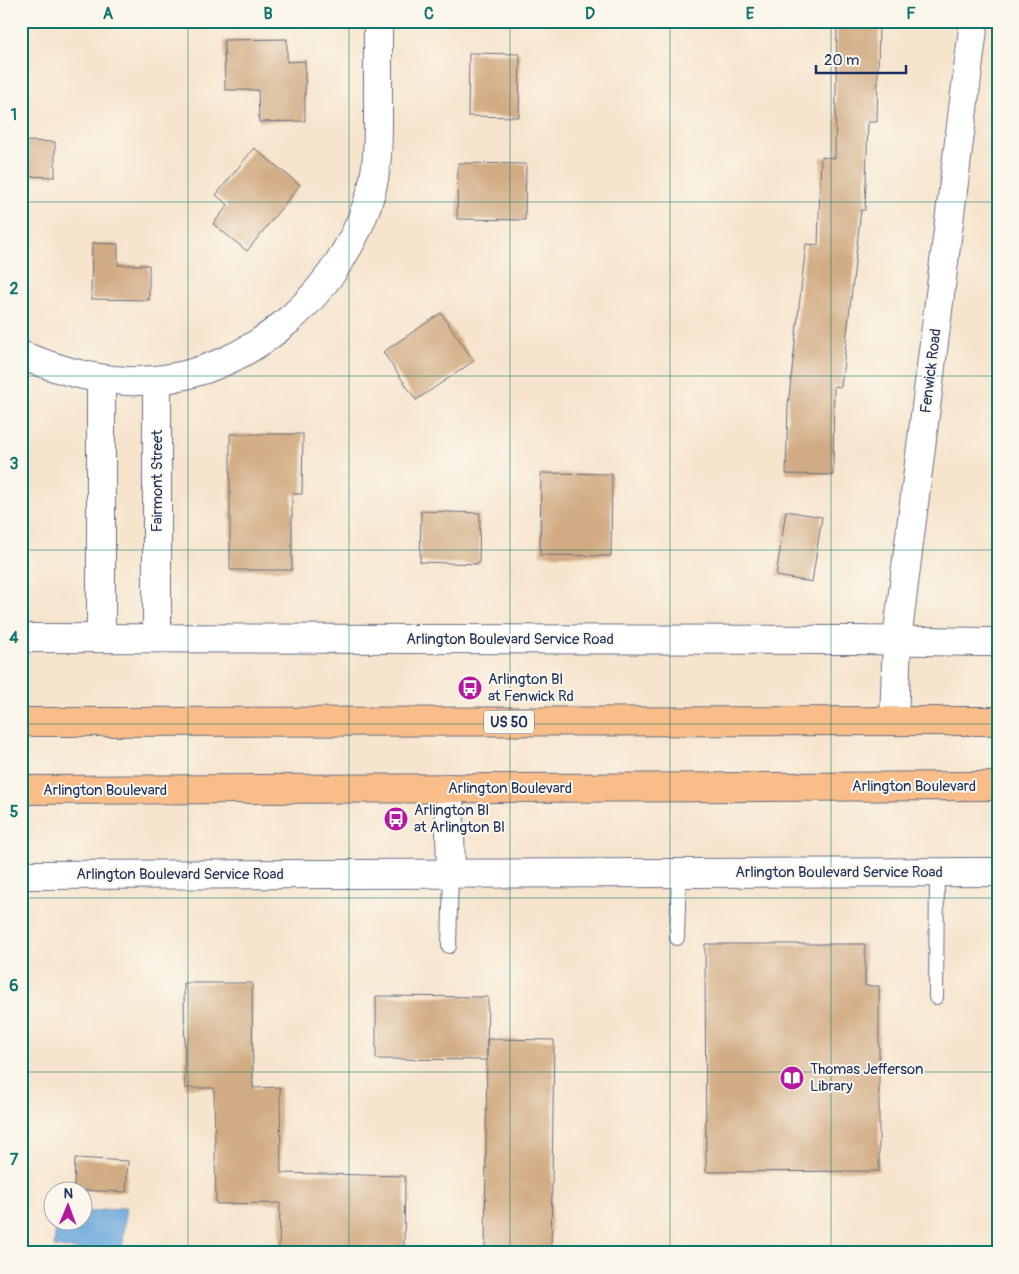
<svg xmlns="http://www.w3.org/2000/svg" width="1019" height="1274" font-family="Pangolin,sans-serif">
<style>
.water{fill:#6aa7dc;stroke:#426b9d}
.building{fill:#d1ab83}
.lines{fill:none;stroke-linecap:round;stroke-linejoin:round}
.lane-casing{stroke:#686e84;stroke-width:16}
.street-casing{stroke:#686e84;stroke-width:30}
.highway-casing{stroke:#686e84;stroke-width:30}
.lane{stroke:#fff;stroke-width:14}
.street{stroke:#fff;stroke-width:28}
.highway{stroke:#f8bd89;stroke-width:28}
.grid{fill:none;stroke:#0f766e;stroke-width:1;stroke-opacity:0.55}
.labels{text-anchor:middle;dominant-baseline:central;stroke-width:4;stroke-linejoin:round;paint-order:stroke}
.shield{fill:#fbf7ec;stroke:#5e6b89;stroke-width:1}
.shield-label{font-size:14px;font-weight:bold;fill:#1b2f5e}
.street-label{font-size:15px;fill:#1b2f5e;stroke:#fbf7ec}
.poi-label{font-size:15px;fill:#1b2f5e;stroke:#fbf7ec;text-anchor:start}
.neatline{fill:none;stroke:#0f766e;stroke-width:2}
.grid-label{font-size:16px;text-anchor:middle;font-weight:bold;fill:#0f766e}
</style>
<rect width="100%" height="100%" fill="#fbf7ec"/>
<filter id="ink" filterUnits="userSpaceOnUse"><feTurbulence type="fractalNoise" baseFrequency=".02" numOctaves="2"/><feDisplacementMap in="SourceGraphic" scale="10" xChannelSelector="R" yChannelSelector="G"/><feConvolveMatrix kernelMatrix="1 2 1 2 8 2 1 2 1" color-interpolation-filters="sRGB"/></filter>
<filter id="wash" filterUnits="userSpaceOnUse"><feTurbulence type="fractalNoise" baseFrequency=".0096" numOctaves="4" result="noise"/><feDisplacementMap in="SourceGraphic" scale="20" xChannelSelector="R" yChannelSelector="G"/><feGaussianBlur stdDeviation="1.12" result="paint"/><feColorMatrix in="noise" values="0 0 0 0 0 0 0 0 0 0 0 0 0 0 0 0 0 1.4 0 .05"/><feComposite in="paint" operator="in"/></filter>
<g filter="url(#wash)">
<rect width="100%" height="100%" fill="#f6e4cc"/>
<!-- water -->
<polygon class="water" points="126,1207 122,1253 108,1253 54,1247 56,1222 82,1222 83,1213"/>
<g id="blocks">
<!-- building -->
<g class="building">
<polygon points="837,21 879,21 877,122 868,122 865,210 861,210 841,387 834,386 833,475 786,474 788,406 806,244 818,245 821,157 835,158"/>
<polygon points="287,39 287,62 305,61 305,121 259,122 258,90 225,90 224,40"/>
<polygon points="469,53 520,54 519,117 468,116"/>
<polygon points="25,141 55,142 55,177 24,176"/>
<polygon points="254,148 300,185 247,251 213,224 228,205 216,195"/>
<polygon points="458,163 526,164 525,220 457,219"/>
<polygon points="92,243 118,244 118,265 149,265 149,300 91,299"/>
<polygon points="441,313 474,361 416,400 383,352"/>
<polygon points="230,434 303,434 302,494 292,494 292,570 230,570"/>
<polygon points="541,473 612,474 611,556 540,555"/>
<polygon points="421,511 480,513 479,564 420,562"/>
<polygon points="786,511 822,517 812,582 776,576"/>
<polygon points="705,944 865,944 865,986 879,986 879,1171 706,1172"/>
<polygon points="184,983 252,983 253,1088 280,1087 281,1173 405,1176 404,1251 279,1249 280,1203 216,1204 214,1088 185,1088"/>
<polygon points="376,996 488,997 487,1060 376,1059"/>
<polygon points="487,1039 554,1040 551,1253 485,1253"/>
<polygon points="75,1158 128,1161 126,1192 74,1190"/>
</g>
</g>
</g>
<g filter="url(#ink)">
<use href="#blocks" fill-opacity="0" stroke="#686e84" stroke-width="1"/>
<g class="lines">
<defs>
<g id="lane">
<polyline points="677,938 679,872"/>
<polyline points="449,946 451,873"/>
<polyline points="936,997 937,873"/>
</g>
<g id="street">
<path d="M21,355C57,369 88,379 127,381C236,385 335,302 368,202C379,170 378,137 378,104C378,77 378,49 378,21"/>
<path d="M21,638L854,640C902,640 950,642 998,642"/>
<polyline points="101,638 101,379"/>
<polyline points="157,638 157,380"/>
<polyline points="894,721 897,640 974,21"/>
<polyline points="449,788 451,873"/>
<polyline points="21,875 998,872"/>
</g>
<g id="highway">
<polyline points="21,722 998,721"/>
<polyline points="21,790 998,786"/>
</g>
</defs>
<!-- lane casing -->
<use href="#lane" class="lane-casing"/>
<!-- street casing -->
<use href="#street" class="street-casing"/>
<!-- highway casing -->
<use href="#highway" class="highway-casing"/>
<!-- lane -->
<use href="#lane" class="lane"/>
<!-- street -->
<use href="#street" class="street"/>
<!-- highway -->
<use href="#highway" class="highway"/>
</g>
</g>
<!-- grid -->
<path class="grid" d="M188,21V1253M349,21V1253M510,21V1253M670,21V1253M831,21V1253M21,202H998M21,376H998M21,550H998M21,724H998M21,898H998M21,1072H998"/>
<!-- icons -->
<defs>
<symbol id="bus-disc" viewBox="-11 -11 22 22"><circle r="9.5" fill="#b5179e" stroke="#fbf7ec"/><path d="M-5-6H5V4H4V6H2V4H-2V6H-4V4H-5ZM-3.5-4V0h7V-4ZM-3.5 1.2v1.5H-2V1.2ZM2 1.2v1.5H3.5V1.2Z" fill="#fff"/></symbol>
<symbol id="library-disc" viewBox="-11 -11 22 22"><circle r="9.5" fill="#b5179e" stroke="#fbf7ec"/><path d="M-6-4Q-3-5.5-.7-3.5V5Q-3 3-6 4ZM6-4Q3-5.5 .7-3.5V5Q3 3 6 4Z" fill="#fff"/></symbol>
</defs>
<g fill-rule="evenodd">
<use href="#bus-disc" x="456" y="674" width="28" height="28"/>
<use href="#bus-disc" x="382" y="805" width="28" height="28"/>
<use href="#library-disc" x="778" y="1064" width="28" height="28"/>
</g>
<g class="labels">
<!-- shield labels -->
<rect class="shield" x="484" y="710.5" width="50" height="23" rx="4"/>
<g class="shield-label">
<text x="509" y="722">US 50</text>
</g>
<!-- street labels -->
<g class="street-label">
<text transform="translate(931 371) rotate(-83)">Fenwick Road</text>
<text transform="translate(157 481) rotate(-90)">Fairmont Street</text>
<text x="510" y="639">Arlington Boulevard Service Road</text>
<text x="914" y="786">Arlington Boulevard</text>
<text x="510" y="788">Arlington Boulevard</text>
<text x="105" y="790">Arlington Boulevard</text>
<text x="839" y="872">Arlington Boulevard Service Road</text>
<text x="180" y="874">Arlington Boulevard Service Road</text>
</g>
<!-- poi labels -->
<g class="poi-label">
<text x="488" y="679">Arlington Bl<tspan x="488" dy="17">at Fenwick Rd</tspan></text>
<text x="414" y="810">Arlington Bl<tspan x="414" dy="17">at Arlington Bl</tspan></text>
<text x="810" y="1069">Thomas Jefferson<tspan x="810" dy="17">Library</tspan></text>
</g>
</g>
<!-- margin -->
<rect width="1019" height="1274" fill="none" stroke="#fbf7ec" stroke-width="55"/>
<!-- north arrow -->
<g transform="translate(68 1206) rotate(1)"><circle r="24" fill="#fbf7ec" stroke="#a1a7b3"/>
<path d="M0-4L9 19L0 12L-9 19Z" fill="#b5179e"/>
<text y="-8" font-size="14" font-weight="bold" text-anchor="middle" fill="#1b2f5e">N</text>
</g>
<!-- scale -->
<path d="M816 65v8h90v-8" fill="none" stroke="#1b2f5e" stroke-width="2.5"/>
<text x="824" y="65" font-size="15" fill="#1b2f5e" stroke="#fbf7ec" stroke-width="4" paint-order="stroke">20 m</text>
<rect x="28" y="28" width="964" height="1218" class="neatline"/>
<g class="grid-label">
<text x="108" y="19">A</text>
<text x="268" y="19">B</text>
<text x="429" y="19">C</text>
<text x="590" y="19">D</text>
<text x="750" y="19">E</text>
<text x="911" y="19">F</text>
<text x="14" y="120">1</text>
<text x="14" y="294">2</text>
<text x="14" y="469">3</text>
<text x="14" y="643">4</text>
<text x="14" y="817">5</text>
<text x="14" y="991">6</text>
<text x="14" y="1165">7</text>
</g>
</svg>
